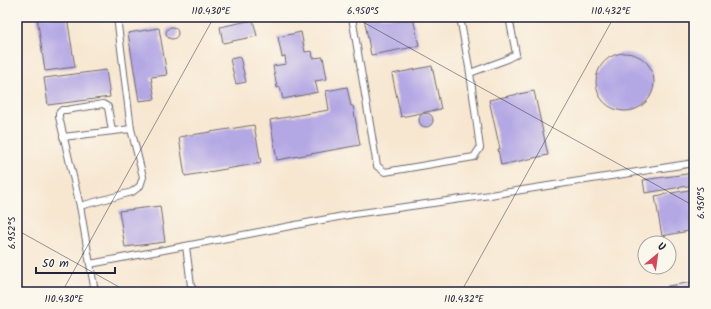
<svg xmlns="http://www.w3.org/2000/svg" width="711" height="309" font-family="Kalam,sans-serif">
<style>
.building{fill:#b3a7e4}
.lines{fill:none;stroke-linecap:round;stroke-linejoin:round}
.service-casing{stroke:#6d6770;stroke-width:8}
.service{stroke:#fff;stroke-width:6}
.ticks{fill:none;stroke:#22223b;stroke-width:1;stroke-opacity:0.45}
.neatline{fill:none;stroke:#22223b;stroke-width:1.5}
.ticks-label{font-size:10px;text-anchor:middle;fill:#22223b}
</style>
<rect width="100%" height="100%" fill="#fbf7ec"/>
<filter id="ink" filterUnits="userSpaceOnUse"><feTurbulence type="fractalNoise" baseFrequency=".025" numOctaves="2"/><feDisplacementMap in="SourceGraphic" scale="8" xChannelSelector="R" yChannelSelector="G"/><feConvolveMatrix kernelMatrix="1 2 1 2 8 2 1 2 1" color-interpolation-filters="sRGB"/></filter>
<filter id="wash" filterUnits="userSpaceOnUse"><feTurbulence type="fractalNoise" baseFrequency=".012" numOctaves="4" result="noise"/><feDisplacementMap in="SourceGraphic" scale="16" xChannelSelector="R" yChannelSelector="G"/><feGaussianBlur stdDeviation="0.9" result="paint"/><feColorMatrix in="noise" values="0 0 0 0 0 0 0 0 0 0 0 0 0 0 0 0 0 1.4 0 .05"/><feComposite in="paint" operator="in"/></filter>
<g filter="url(#wash)">
<rect width="100%" height="100%" fill="#f7e7d1"/>
<g id="blocks">
<!-- building -->
<g class="building">
<polygon points="37,17 67,17 75,67 45,71"/>
<polygon points="364,17 413,17 419,46 371,55"/>
<polygon points="592,17 619,17 613,20 597,19"/>
<polygon points="253,20 257,36 223,43 220,27"/>
<circle cx="172" cy="33" r="6"/>
<polygon points="159,28 167,75 151,77 155,99 139,101 128,33"/>
<polygon points="301,32 305,52 312,51 313,58 323,57 327,79 315,81 318,92 283,99 280,87 277,88 273,66 286,64 285,56 282,57 278,37"/>
<circle cx="625" cy="82" r="29"/>
<polygon points="240,57 246,82 236,84 230,59"/>
<polygon points="432,66 441,109 401,117 392,74"/>
<polygon points="106,70 110,97 48,105 44,78"/>
<polygon points="347,87 351,106 353,106 360,145 277,160 270,120 329,110 326,91"/>
<polygon points="534,91 548,155 501,165 498,149 500,149 489,100"/>
<circle cx="426" cy="120" r="7"/>
<polygon points="254,125 261,163 185,176 179,137"/>
<polygon points="694,173 694,185 645,193 643,180"/>
<polygon points="694,189 694,230 662,236 655,196"/>
<polygon points="160,206 165,242 125,247 119,211"/>
<polygon points="694,282 694,292 669,292 668,286"/>
</g>
</g>
</g>
<g filter="url(#ink)">
<use href="#blocks" fill-opacity="0" stroke="#6d6770" stroke-width="1"/>
<g class="lines">
<defs>
<g id="service">
<polyline points="352,17 377,166 385,172 474,157 480,148 470,73 460,17"/>
<polyline points="470,73 505,60 516,54 509,17"/>
<polyline points="112,131 108,107 103,104 66,110 62,110 59,113 59,117 80,206 90,264 354,214 490,195 694,163"/>
<polyline points="63,137 131,129"/>
<polyline points="80,206 132,192 140,186 143,177 131,129 117,17"/>
<polyline points="186,246 191,286 195,292"/>
<polyline points="90,264 95,292"/>
</g>
</defs>
<!-- service casing -->
<use href="#service" class="service-casing"/>
<!-- service -->
<use href="#service" class="service"/>
</g>
</g>
<!-- ticks -->
<path class="ticks" d="M354,17L694,206M17,230L128,292M62,292L214,17M461,292L614,17"/>
<!-- margin -->
<rect width="711" height="309" fill="none" stroke="#fbf7ec" stroke-width="44"/>
<!-- north arrow -->
<g transform="translate(657 255) rotate(29)"><circle r="19" fill="#fbf7ec" stroke="#a4a2a5"/>
<path d="M0-3L7 15L0 10L-7 15Z" fill="#d1495b"/>
<text y="-6" font-size="11" font-weight="bold" text-anchor="middle" fill="#22223b">U</text>
</g>
<!-- scale -->
<path d="M36 267v6h79v-6" fill="none" stroke="#22223b" stroke-width="2"/>
<text x="42" y="267" font-size="12" fill="#22223b" stroke="#fbf7ec" stroke-width="3" paint-order="stroke">50 m</text>
<rect x="22" y="22" width="667" height="265" class="neatline"/>
<g class="ticks-label">
<text x="211" y="14">110.430°E</text>
<text x="363" y="14">6.950°S</text>
<text x="611" y="14">110.432°E</text>
<text transform="translate(700 203) rotate(-90)" y="4">6.950°S</text>
<text transform="translate(11 233) rotate(-90)" y="4">6.952°S</text>
<text x="64" y="302">110.430°E</text>
<text x="464" y="302">110.432°E</text>
</g>
</svg>
